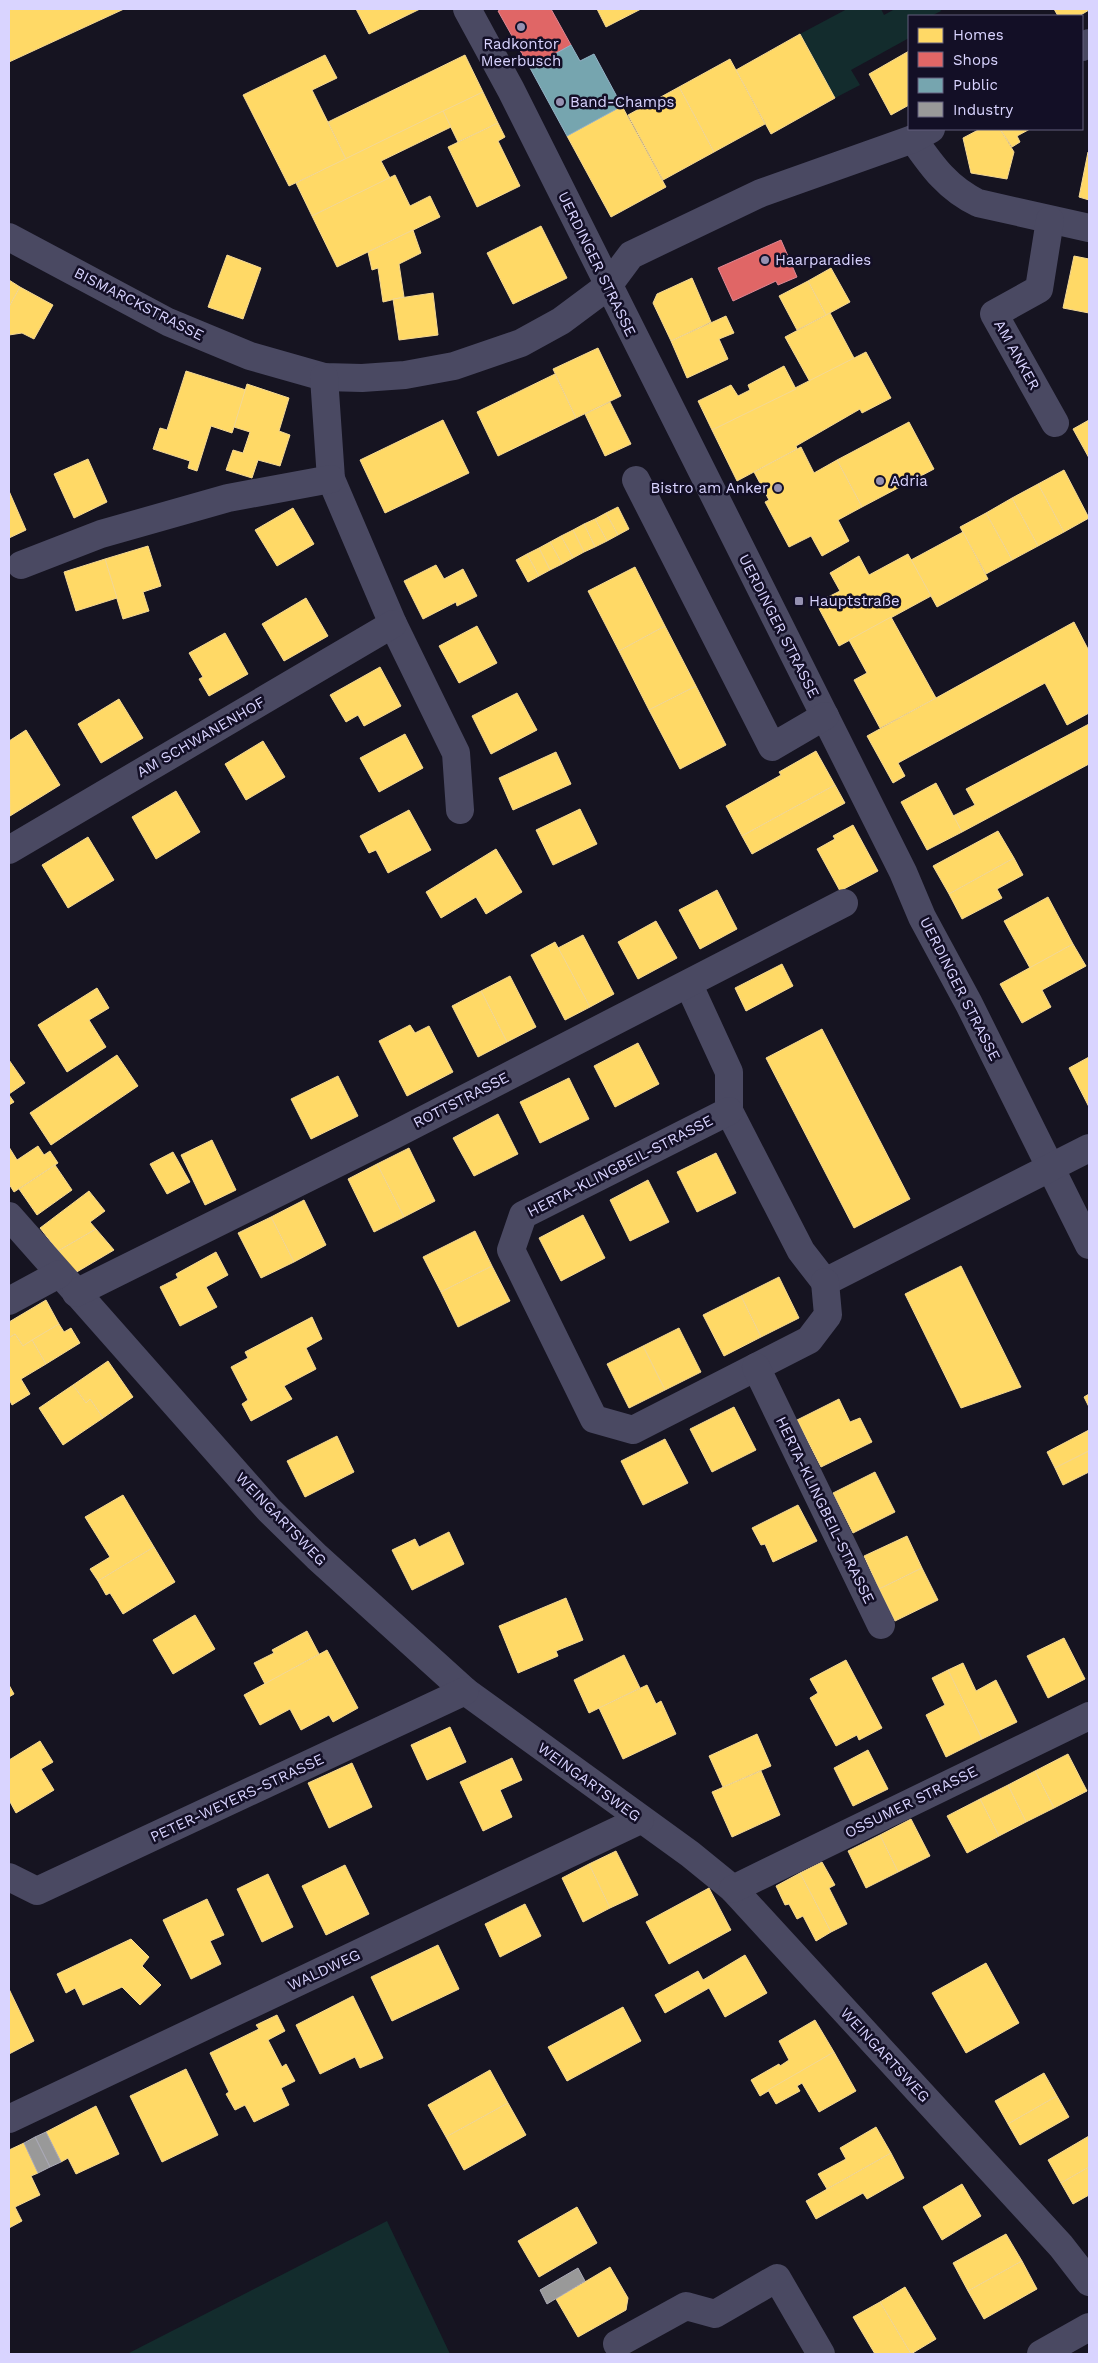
<svg xmlns="http://www.w3.org/2000/svg" width="1098" height="2363" font-family="'Work Sans',sans-serif">
<style>
.green{fill:#132c2d}
.homes{fill:#ffd966;stroke:#f4d894}
.shops{fill:#e06666;stroke:#de8794}
.public{fill:#76a5af;stroke:#94b3c7}
.industry{fill:#999;stroke:#acabb8}
.lines{fill:none;stroke-linecap:round;stroke-linejoin:round}
.minor{stroke:#4a4962;stroke-width:28}
.poi-dot{fill:#9591b1;stroke:#130f26;stroke-width:2}
.labels{text-anchor:middle;dominant-baseline:central;stroke-width:5;stroke-linejoin:round;paint-order:stroke}
.poi-label{font-size:15px;fill:#d9d4ff;stroke:#130f26;text-anchor:start}
.street-label{font-size:15px;fill:#d9d4ff;stroke:#130f26}
</style>
<rect width="100%" height="100%" fill="#161421"/>
<!-- green -->
<g class="green">
<polygon points="847,9 881,9 884,15 895,9 940,9 941,11 931,16 909,16 909,38 851,70 860,85 835,98 800,34"/>
<polygon points="387,2221 450,2354 127,2354"/>
</g>
<!-- homes -->
<g class="homes">
<polygon points="9,9 124,9 9,62"/>
<polygon points="356,9 420,9 369,34"/>
<polygon points="597,9 641,9 606,27"/>
<polygon points="1054,9 1089,9 1089,10 1079,16 1058,16"/>
<polygon points="800,34 835,98 771,134 736,70"/>
<polygon points="909,51 909,105 891,115 869,74"/>
<polygon points="325,55 337,78 312,90 346,159 289,186 243,95"/>
<polygon points="465,55 483,92 346,159 328,122"/>
<polygon points="730,59 765,124 714,152 679,87"/>
<polygon points="679,87 714,152 663,180 628,115"/>
<polygon points="483,92 498,123 458,142 443,111"/>
<polygon points="622,106 666,187 611,217 567,136"/>
<polygon points="443,111 451,127 381,161 390,178 312,216 296,183"/>
<polygon points="498,123 505,137 498,141 520,186 477,207 448,147"/>
<polygon points="980,129 1000,129 1014,152 1007,179 971,173 963,138"/>
<polygon points="1000,129 1030,129 1017,136 1020,142 1012,147"/>
<polygon points="1088,152 1089,152 1089,200 1079,197"/>
<polygon points="395,175 410,206 430,196 440,217 337,267 312,216"/>
<polygon points="541,226 567,278 513,304 487,253"/>
<polygon points="413,230 421,253 399,264 404,297 383,302 378,268 372,270 368,252"/>
<polygon points="227,255 261,268 243,319 208,307"/>
<polygon points="1074,256 1089,259 1089,313 1063,308"/>
<polygon points="831,268 850,302 826,315 808,281"/>
<polygon points="692,278 711,322 671,341 653,303 657,294"/>
<polygon points="9,280 20,287 9,307"/>
<polygon points="808,281 826,315 797,330 779,296"/>
<polygon points="20,287 53,305 34,339 22,333 9,335 9,307"/>
<polygon points="433,293 438,335 399,340 393,299"/>
<polygon points="830,313 854,358 810,382 785,337"/>
<polygon points="726,316 734,333 719,339 728,359 687,378 671,341"/>
<polygon points="598,348 621,396 576,418 553,369"/>
<polygon points="866,352 891,398 862,413 860,409 796,446 797,449 737,481 712,430"/>
<polygon points="784,366 796,389 712,430 698,401 731,385 738,396 750,390 748,385"/>
<polygon points="186,371 246,390 232,433 211,426 197,471 188,468 190,461 153,449 160,428 167,430"/>
<polygon points="555,374 576,418 498,456 477,412"/>
<polygon points="247,384 289,398 279,431 290,435 280,466 258,460 252,478 226,470 233,450 243,453 250,432 234,427"/>
<polygon points="610,402 631,444 605,456 585,414"/>
<polygon points="443,420 469,473 385,513 360,460"/>
<polygon points="1089,420 1089,458 1073,429"/>
<polygon points="909,422 934,469 862,507 837,460"/>
<polygon points="801,447 814,473 837,460 862,507 838,520 849,541 822,556 811,536 789,547 765,502 769,500 754,472"/>
<polygon points="88,459 107,502 74,518 54,474"/>
<polygon points="1064,470 1089,518 1064,532 1038,484"/>
<polygon points="1038,484 1064,532 1038,546 1012,498"/>
<polygon points="9,491 26,530 9,538"/>
<polygon points="1012,498 1038,546 1012,560 986,513"/>
<polygon points="618,507 629,529 618,535 606,513"/>
<polygon points="293,508 314,544 277,566 255,530"/>
<polygon points="606,513 618,535 607,541 595,519"/>
<polygon points="986,513 1012,560 986,574 960,527"/>
<polygon points="595,519 607,541 595,547 584,524"/>
<polygon points="584,524 595,547 584,552 573,530"/>
<polygon points="573,530 584,552 573,558 561,536"/>
<polygon points="963,532 988,579 937,607 911,560"/>
<polygon points="561,536 573,558 562,564 550,542"/>
<polygon points="550,542 562,564 550,570 539,548"/>
<polygon points="148,546 161,586 143,592 149,611 123,619 105,559"/>
<polygon points="539,548 550,570 539,576 527,554"/>
<polygon points="527,554 539,576 528,582 516,560"/>
<polygon points="908,554 931,596 839,646 816,603 840,591 830,573 859,556 869,575"/>
<polygon points="105,559 117,598 76,611 64,572"/>
<polygon points="436,565 444,579 463,569 477,596 457,606 456,602 423,619 404,581"/>
<polygon points="635,567 665,626 619,651 588,591"/>
<polygon points="306,598 328,636 284,661 262,624"/>
<polygon points="891,617 936,698 880,728 854,680 867,673 849,640"/>
<polygon points="1074,622 1089,651 1089,713 1067,725 1045,683 898,763 905,776 893,783 867,736"/>
<polygon points="477,626 497,663 459,683 439,646"/>
<polygon points="665,626 696,686 649,710 619,651"/>
<polygon points="225,633 248,674 209,696 199,679 203,677 189,653"/>
<polygon points="380,667 401,706 364,726 358,715 346,722 330,695"/>
<polygon points="696,686 726,745 680,769 649,710"/>
<polygon points="517,693 537,730 491,754 472,716"/>
<polygon points="119,699 143,738 101,763 78,724"/>
<polygon points="1089,724 1089,764 962,832 953,816 975,805 966,789"/>
<polygon points="26,730 60,785 10,816 9,741"/>
<polygon points="405,734 423,768 379,792 360,758"/>
<polygon points="263,741 285,777 246,800 225,764"/>
<polygon points="816,751 835,785 742,836 726,806 781,775 779,772"/>
<polygon points="556,752 571,784 513,810 499,778"/>
<polygon points="936,783 962,832 927,850 901,802"/>
<polygon points="835,785 845,803 752,854 742,836"/>
<polygon points="176,791 200,832 156,859 132,817"/>
<polygon points="580,809 597,844 553,865 536,830"/>
<polygon points="409,810 431,850 388,873 376,850 369,853 360,836"/>
<polygon points="853,825 878,871 840,891 817,849 835,839 833,836"/>
<polygon points="998,831 1014,858 949,894 933,866"/>
<polygon points="88,837 114,880 68,908 42,865"/>
<polygon points="496,849 522,892 486,914 476,897 441,918 426,892"/>
<polygon points="1014,858 1023,875 997,889 1002,898 962,919 949,894"/>
<polygon points="717,890 737,929 700,949 679,910"/>
<polygon points="1048,897 1073,944 1030,968 1004,921"/>
<polygon points="656,921 677,958 638,979 618,942"/>
<polygon points="583,935 614,994 590,1007 558,948"/>
<polygon points="555,942 590,1007 565,1020 531,955"/>
<polygon points="1073,944 1086,966 1042,990 1051,1007 1022,1023 1000,984"/>
<polygon points="782,964 793,986 746,1011 735,988"/>
<polygon points="510,976 536,1027 507,1042 481,991"/>
<polygon points="97,988 109,1008 89,1020 106,1047 67,1072 38,1025"/>
<polygon points="481,991 507,1042 478,1057 452,1006"/>
<polygon points="410,1025 415,1033 429,1026 453,1072 407,1096 379,1041"/>
<polygon points="822,1029 910,1199 854,1228 766,1058"/>
<polygon points="638,1043 659,1084 615,1107 594,1066"/>
<polygon points="117,1055 138,1086 51,1145 30,1113"/>
<polygon points="1089,1057 1089,1107 1069,1068"/>
<polygon points="9,1060 25,1083 9,1094"/>
<polygon points="338,1076 358,1116 311,1139 291,1099"/>
<polygon points="569,1078 589,1119 540,1143 520,1102"/>
<polygon points="9,1095 14,1102 9,1105"/>
<polygon points="498,1114 518,1154 474,1176 453,1138"/>
<polygon points="212,1140 236,1190 205,1205 181,1155"/>
<polygon points="38,1146 44,1155 50,1151 58,1163 14,1192 9,1184 9,1147 17,1160"/>
<polygon points="409,1148 435,1201 404,1217 377,1164"/>
<polygon points="173,1152 190,1182 167,1194 150,1164"/>
<polygon points="716,1153 736,1193 697,1212 677,1172"/>
<polygon points="377,1164 404,1217 374,1232 348,1179"/>
<polygon points="55,1165 72,1190 37,1215 19,1189"/>
<polygon points="648,1180 669,1222 630,1241 610,1200"/>
<polygon points="89,1191 105,1211 90,1222 96,1229 58,1251 40,1228"/>
<polygon points="304,1200 326,1245 294,1262 271,1217"/>
<polygon points="583,1215 605,1258 561,1281 539,1238"/>
<polygon points="271,1217 294,1262 261,1278 238,1233"/>
<polygon points="96,1229 114,1250 75,1273 58,1251"/>
<polygon points="475,1231 492,1266 441,1292 423,1257"/>
<polygon points="216,1252 228,1275 206,1287 217,1307 180,1326 160,1287 178,1278 176,1274"/>
<polygon points="492,1266 510,1301 458,1327 441,1292"/>
<polygon points="961,1266 1021,1387 961,1408 905,1294"/>
<polygon points="779,1277 799,1318 761,1337 741,1296"/>
<polygon points="741,1296 761,1337 724,1356 703,1315"/>
<polygon points="46,1300 59,1324 23,1346 15,1334 9,1338 9,1322"/>
<polygon points="312,1317 322,1339 306,1348 316,1369 284,1386 292,1399 251,1421 242,1404 248,1400 231,1367 248,1358 245,1352"/>
<polygon points="59,1324 64,1332 71,1328 80,1343 46,1364 32,1340"/>
<polygon points="679,1328 701,1372 665,1390 643,1346"/>
<polygon points="15,1334 23,1346 32,1340 46,1364 21,1379 30,1394 12,1405 9,1399 9,1338"/>
<polygon points="643,1346 665,1390 629,1408 607,1364"/>
<polygon points="108,1361 133,1397 103,1418 90,1399 86,1403 73,1385"/>
<polygon points="73,1385 86,1403 90,1399 103,1418 63,1445 39,1408"/>
<polygon points="1089,1394 1089,1407 1084,1397"/>
<polygon points="839,1399 850,1422 860,1418 872,1442 821,1467 797,1420"/>
<polygon points="734,1407 756,1450 712,1472 690,1429"/>
<polygon points="1089,1430 1089,1451 1055,1468 1047,1452"/>
<polygon points="337,1436 354,1472 305,1497 287,1461"/>
<polygon points="665,1439 688,1483 643,1505 621,1461"/>
<polygon points="1089,1451 1089,1472 1063,1485 1055,1468"/>
<polygon points="875,1472 895,1512 853,1533 833,1493"/>
<polygon points="123,1495 154,1547 98,1581 90,1569 110,1557 85,1517"/>
<polygon points="798,1505 817,1541 773,1562 765,1544 761,1545 752,1528"/>
<polygon points="449,1532 464,1564 412,1590 392,1550 415,1539 419,1547"/>
<polygon points="907,1536 922,1568 879,1589 864,1556"/>
<polygon points="154,1547 175,1582 123,1614 110,1593 106,1595 98,1581"/>
<polygon points="922,1568 938,1600 895,1621 879,1589"/>
<polygon points="566,1598 583,1640 556,1651 558,1656 518,1673 499,1626"/>
<polygon points="195,1615 215,1649 173,1674 153,1640"/>
<polygon points="307,1631 319,1654 265,1684 254,1663 274,1653 272,1650"/>
<polygon points="1064,1638 1085,1679 1048,1698 1027,1656"/>
<polygon points="327,1650 358,1708 333,1722 329,1715 301,1730 290,1709 260,1725 244,1695"/>
<polygon points="624,1655 640,1688 589,1713 574,1680"/>
<polygon points="846,1660 882,1728 859,1740 857,1735 836,1746 810,1698 818,1693 810,1679"/>
<polygon points="963,1663 976,1691 996,1680 1017,1722 982,1739 948,1670"/>
<polygon points="948,1670 982,1739 946,1757 926,1715 945,1705 932,1678"/>
<polygon points="9,1685 14,1694 9,1697"/>
<polygon points="647,1685 656,1704 661,1701 676,1734 623,1759 599,1708"/>
<polygon points="450,1727 466,1762 427,1780 411,1745"/>
<polygon points="757,1734 771,1766 723,1787 709,1756"/>
<polygon points="40,1741 53,1762 41,1769 54,1790 16,1813 9,1800 9,1760"/>
<polygon points="868,1750 888,1789 853,1806 834,1768"/>
<polygon points="1068,1754 1087,1791 1054,1808 1035,1771"/>
<polygon points="512,1758 522,1780 500,1790 512,1817 483,1831 460,1782"/>
<polygon points="352,1763 372,1807 329,1828 308,1783"/>
<polygon points="761,1771 780,1815 732,1837 712,1792"/>
<polygon points="1035,1771 1054,1808 1026,1822 1008,1785"/>
<polygon points="1008,1785 1026,1822 999,1836 980,1799"/>
<polygon points="980,1799 999,1836 967,1853 947,1816"/>
<polygon points="911,1819 930,1856 898,1872 880,1835"/>
<polygon points="880,1835 898,1872 866,1888 848,1851"/>
<polygon points="616,1851 638,1895 610,1908 589,1864"/>
<polygon points="822,1862 835,1885 829,1888 847,1924 831,1932 800,1873"/>
<polygon points="589,1864 610,1908 583,1922 562,1878"/>
<polygon points="345,1865 369,1914 326,1935 302,1886"/>
<polygon points="800,1873 831,1932 816,1941 803,1916 797,1919 789,1904 785,1905 776,1886"/>
<polygon points="268,1874 293,1927 262,1942 237,1889"/>
<polygon points="709,1888 731,1930 669,1964 646,1922"/>
<polygon points="207,1899 224,1935 210,1941 221,1964 191,1979 163,1920"/>
<polygon points="525,1904 541,1936 500,1957 485,1924"/>
<polygon points="131,1939 149,1957 142,1966 161,1985 140,2005 122,1987 83,2005 75,1988 66,1993 57,1974"/>
<polygon points="438,1945 459,1989 392,2021 371,1977"/>
<polygon points="745,1955 767,1993 725,2017 709,1988 665,2013 655,1995 698,1971 703,1980"/>
<polygon points="986,1963 1019,2023 966,2053 932,1993"/>
<polygon points="9,1989 34,2041 9,2054"/>
<polygon points="353,1996 383,2058 360,2068 355,2057 320,2074 296,2025"/>
<polygon points="623,2007 641,2041 567,2081 548,2047"/>
<polygon points="277,2015 285,2031 268,2040 282,2067 286,2064 295,2081 281,2088 289,2105 254,2122 245,2105 235,2110 226,2094 229,2092 210,2053 259,2029 256,2025"/>
<polygon points="815,2020 834,2052 760,2096 751,2080 779,2064 780,2066 789,2060 779,2041"/>
<polygon points="834,2052 856,2091 819,2112 802,2083 797,2086 800,2091 776,2104 768,2090"/>
<polygon points="186,2069 218,2135 162,2162 130,2096"/>
<polygon points="490,2070 508,2103 446,2137 428,2105"/>
<polygon points="1044,2073 1057,2096 1008,2124 995,2101"/>
<polygon points="1057,2096 1069,2117 1020,2145 1008,2124"/>
<polygon points="508,2103 526,2135 464,2170 446,2137"/>
<polygon points="96,2106 119,2154 76,2174 68,2158 61,2162 46,2132"/>
<polygon points="876,2127 891,2153 827,2189 818,2174 846,2159 840,2148"/>
<polygon points="1089,2136 1089,2167 1061,2183 1048,2160"/>
<polygon points="24,2143 38,2173 31,2176 40,2195 15,2207 22,2221 9,2228 9,2150"/>
<polygon points="891,2153 904,2178 867,2199 863,2193 816,2219 806,2201"/>
<polygon points="1089,2167 1089,2195 1073,2204 1061,2183"/>
<polygon points="962,2184 981,2216 942,2240 923,2207"/>
<polygon points="577,2207 597,2243 539,2277 518,2241"/>
<polygon points="1006,2234 1022,2261 968,2291 953,2263"/>
<polygon points="1022,2261 1037,2289 984,2319 968,2291"/>
<polygon points="610,2267 628,2298 626,2310 578,2337 556,2299"/>
<polygon points="905,2287 936,2339 911,2354 880,2302"/>
<polygon points="880,2302 911,2354 875,2354 853,2317"/>
</g>
<!-- shops -->
<g class="shops">
<polygon points="502,9 551,9 571,45 530,68 498,11"/>
<polygon points="781,240 797,277 778,285 776,281 733,301 718,268"/>
</g>
<!-- public -->
<polygon class="public" points="571,45 580,61 594,54 622,106 567,136 530,68"/>
<!-- industry -->
<g class="industry">
<polygon points="46,2132 61,2162 50,2167 35,2137"/>
<polygon points="35,2137 50,2167 38,2173 24,2143"/>
<polygon points="578,2268 585,2281 547,2304 540,2290"/>
</g>
<g class="lines">
<!-- minor -->
<g class="minor">
<polyline points="467,9 511,90 903,872 922,917 969,1004 1089,1245"/>
<polyline points="1082,47 1089,43"/>
<path d="M913,139C932,166 947,188 978,203L1089,228"/>
<polyline points="1050,220 1039,289 994,314 1055,423"/>
<polyline points="9,237 168,322 250,356 324,377 362,378 405,375 454,366 521,343 561,321 608,286 631,255 761,193 913,139 931,129"/>
<polyline points="324,377 331,479 393,624 456,753 460,810"/>
<polyline points="636,480 772,747 825,716"/>
<polyline points="21,565 101,534 228,498 331,479"/>
<polyline points="9,850 393,624"/>
<polyline points="689,985 729,1072 729,1111 801,1251 825,1282 1089,1148"/>
<polyline points="729,1111 523,1215 511,1250 594,1419 633,1430 809,1340 828,1315 825,1282"/>
<polyline points="9,1216 269,1510 317,1557 465,1691 690,1854 733,1889 1061,2246 1089,2282"/>
<polyline points="76,1293 394,1135 844,903"/>
<polyline points="9,1301 59,1274"/>
<polyline points="756,1367 881,1625"/>
<polyline points="9,1877 37,1891 465,1691"/>
<polyline points="733,1889 1089,1716"/>
<polyline points="9,2119 640,1820"/>
<polyline points="617,2344 686,2306 715,2314 777,2278 821,2354"/>
<polyline points="1041,2354 1089,2327"/>
</g>
</g>
<!-- markers -->
<g class="poi-dot">
<circle cx="521" cy="27" r="5"/>
<circle cx="560" cy="102" r="5"/>
<circle cx="765" cy="260" r="5"/>
<circle cx="880" cy="481" r="5"/>
<circle cx="778" cy="488" r="5"/>
<rect x="794" y="596" width="10" height="10" rx="2.5"/>
</g>
<g class="labels">
<!-- poi labels -->
<g class="poi-label">
<text x="521" y="44" text-anchor="middle">Radkontor<tspan x="521" dy="17">Meerbusch</tspan></text>
<text x="570" y="102">Band-Champs</text>
<text x="775" y="260">Haarparadies</text>
<text x="890" y="481">Adria</text>
<text x="768" y="488" text-anchor="end">Bistro am Anker</text>
<text x="809" y="601">Hauptstraße</text>
</g>
<!-- street labels -->
<g class="street-label">
<text transform="translate(597 264) rotate(64)">UERDINGER STRASSE</text>
<text transform="translate(139 304) rotate(27)">BISMARCKSTRASSE</text>
<text transform="translate(1017 355) rotate(61)">AM ANKER</text>
<text transform="translate(779 626) rotate(63)">UERDINGER STRASSE</text>
<text transform="translate(201 737) rotate(-30)">AM SCHWANENHOF</text>
<text transform="translate(960 989) rotate(63)">UERDINGER STRASSE</text>
<text transform="translate(461 1100) rotate(-27)">ROTTSTRASSE</text>
<text transform="translate(620 1166) rotate(-27)">HERTA-KLINGBEIL-STRASSE</text>
<text transform="translate(825 1510) rotate(64)">HERTA-KLINGBEIL-STRASSE</text>
<text transform="translate(281 1519) rotate(46)">WEINGARTSWEG</text>
<text transform="translate(589 1782) rotate(36)">WEINGARTSWEG</text>
<text transform="translate(237 1798) rotate(-25)">PETER-WEYERS-STRASSE</text>
<text transform="translate(911 1802) rotate(-26)">OSSUMER STRASSE</text>
<text transform="translate(324 1970) rotate(-25)">WALDWEG</text>
<text transform="translate(885 2055) rotate(47)">WEINGARTSWEG</text>
</g>
</g>
<!-- border -->
<rect width="1098" height="2363" fill="none" stroke="#d9d4ff" stroke-width="20"/>
<!-- legend -->
<rect x="908" y="15" width="175" height="115" fill="#130f26" stroke="#625e7d"/>
<rect x="918" y="28" width="25" height="15" fill="#ffd966" stroke="#625e7d"/>
<text x="953" y="40" font-size="15" fill="#d9d4ff">Homes</text>
<rect x="918" y="52" width="25" height="15" fill="#e06666" stroke="#625e7d"/>
<text x="953" y="65" font-size="15" fill="#d9d4ff">Shops</text>
<rect x="918" y="78" width="25" height="15" fill="#76a5af" stroke="#625e7d"/>
<text x="953" y="90" font-size="15" fill="#d9d4ff">Public</text>
<rect x="918" y="102" width="25" height="15" fill="#999999" stroke="#625e7d"/>
<text x="953" y="115" font-size="15" fill="#d9d4ff">Industry</text>
</svg>
